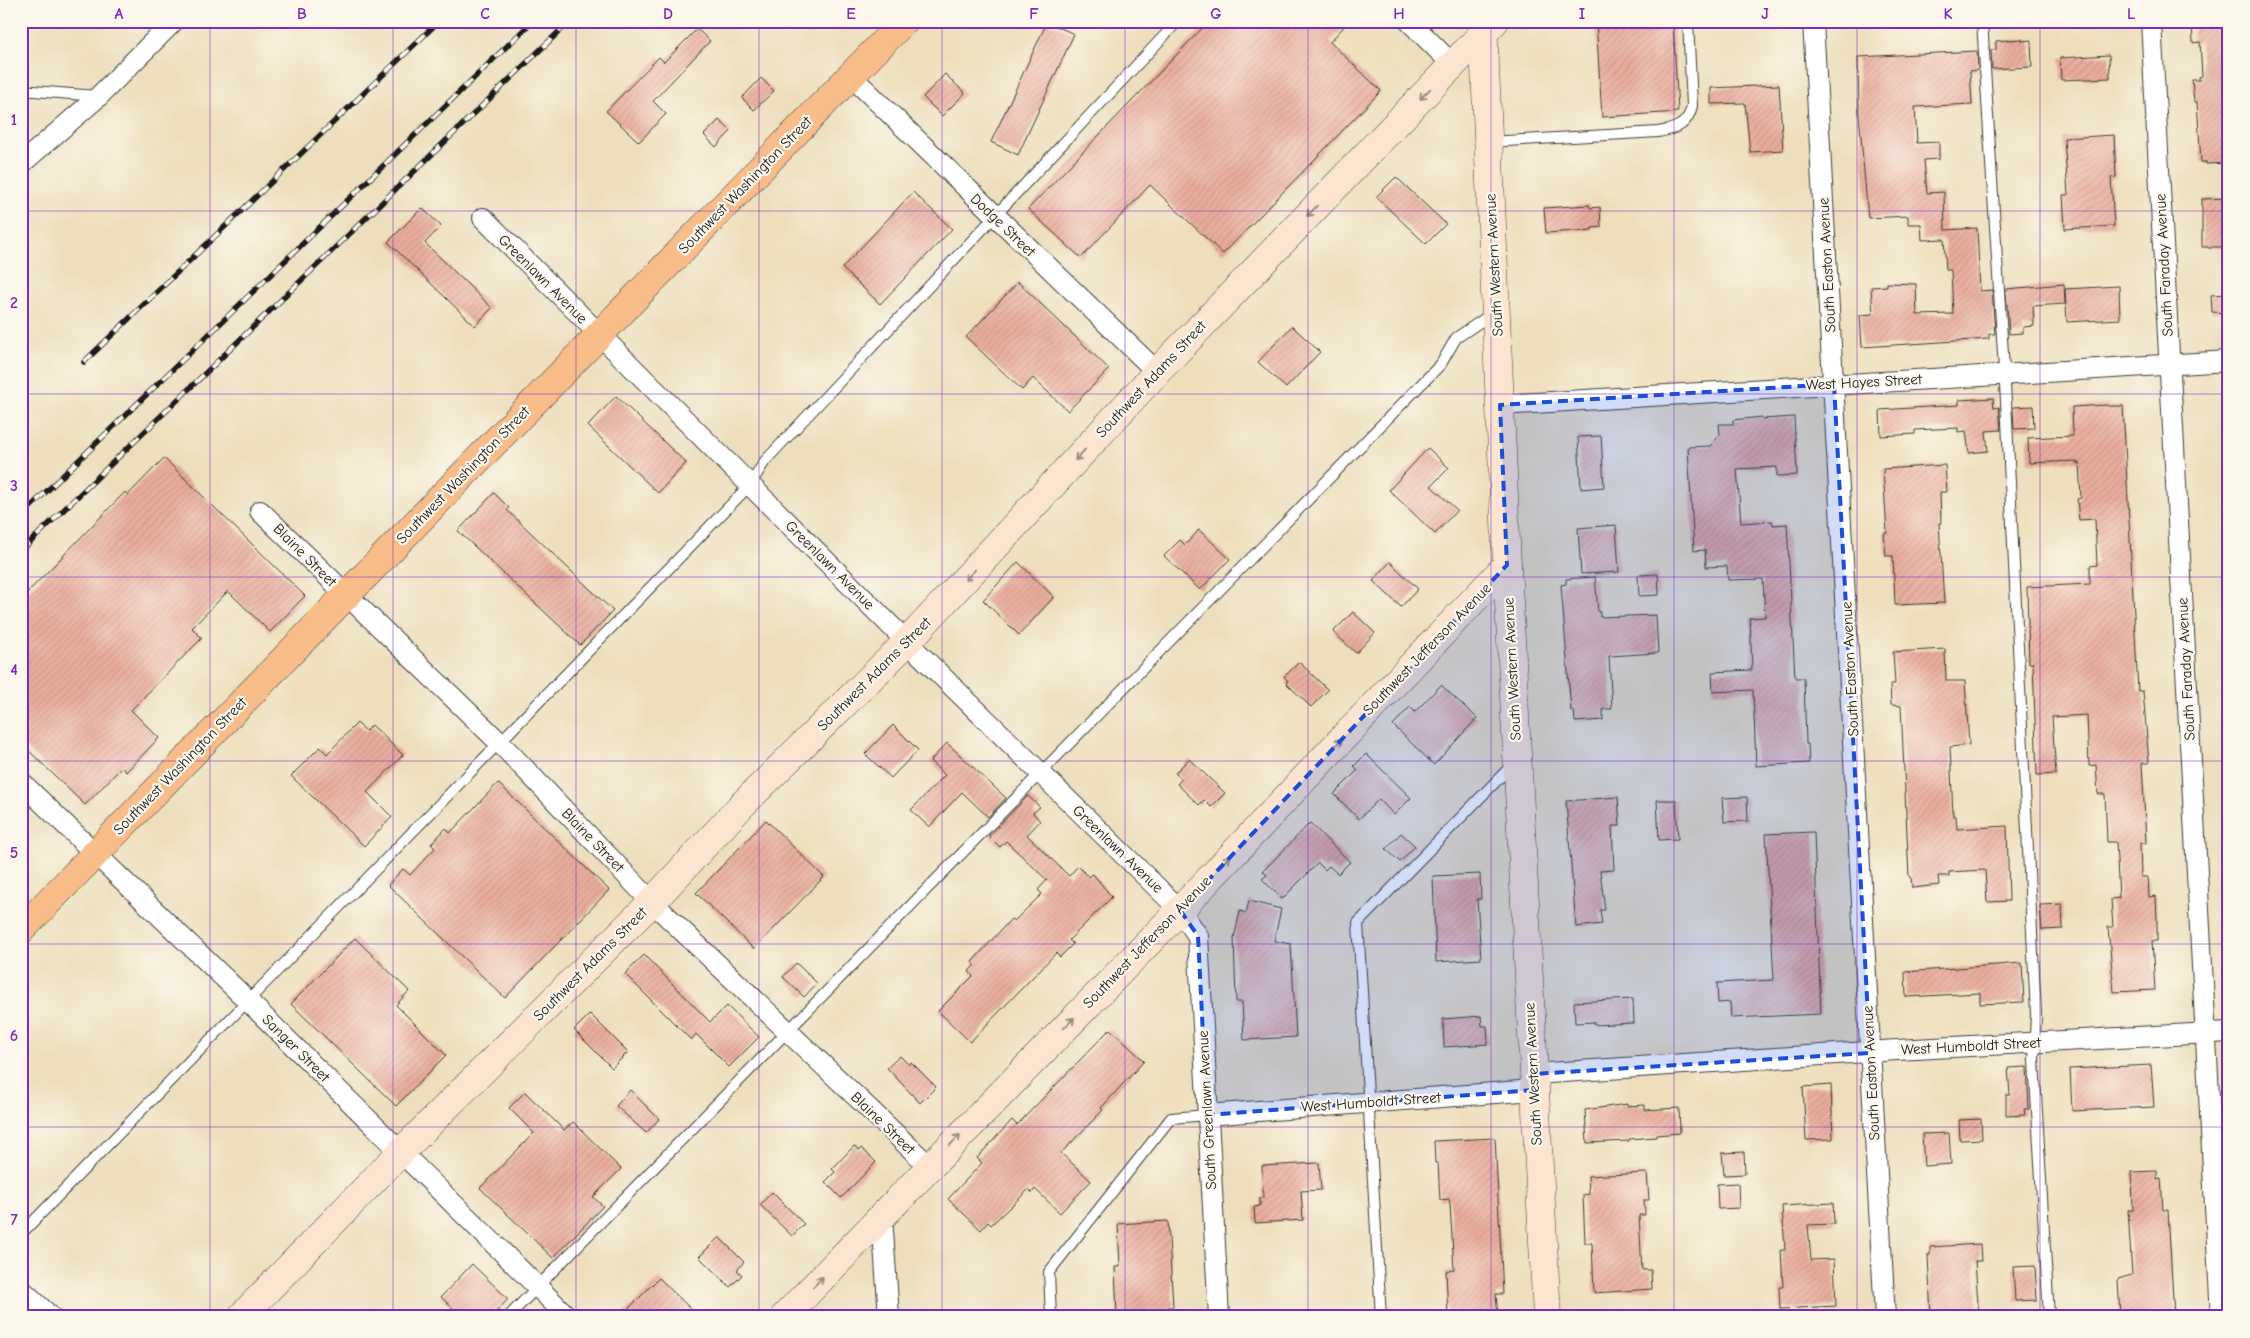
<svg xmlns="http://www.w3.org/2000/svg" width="2250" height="1338" font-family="'Comic Neue',sans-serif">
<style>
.building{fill:url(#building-hatch)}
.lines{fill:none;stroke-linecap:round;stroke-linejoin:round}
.lane-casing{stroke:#3b3934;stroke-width:12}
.street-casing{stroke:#3b3934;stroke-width:22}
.secondary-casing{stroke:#3b3934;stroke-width:29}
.primary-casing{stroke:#3b3934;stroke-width:29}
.lane{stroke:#fff;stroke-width:10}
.street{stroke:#fff;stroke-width:20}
.secondary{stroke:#fce5d0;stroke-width:28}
.primary{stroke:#f8bd89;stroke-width:28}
.rail-casing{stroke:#1c1c1c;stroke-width:5.5}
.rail{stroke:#fbf7ec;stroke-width:4;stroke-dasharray:11;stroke-linecap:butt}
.oneway{stroke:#978b7f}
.marked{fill:#1d4ed8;fill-opacity:0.2;stroke:#1d4ed8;stroke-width:4;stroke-dasharray:10 6;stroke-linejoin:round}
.grid{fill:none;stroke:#7b2cbf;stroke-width:1;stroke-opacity:0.55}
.labels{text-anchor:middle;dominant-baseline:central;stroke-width:4.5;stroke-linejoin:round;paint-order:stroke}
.street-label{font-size:15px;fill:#1c1c1c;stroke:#fbf7ec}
.neatline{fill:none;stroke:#7b2cbf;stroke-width:2}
.grid-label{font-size:16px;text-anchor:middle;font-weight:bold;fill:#7b2cbf}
</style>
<defs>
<pattern id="building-hatch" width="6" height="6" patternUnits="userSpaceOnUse" patternTransform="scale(1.25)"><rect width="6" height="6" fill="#e9ad9f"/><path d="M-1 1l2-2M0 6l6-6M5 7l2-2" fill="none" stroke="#c79488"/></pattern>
</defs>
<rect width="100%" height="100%" fill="#fbf7ec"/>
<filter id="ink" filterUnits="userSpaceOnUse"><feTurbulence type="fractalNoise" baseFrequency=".02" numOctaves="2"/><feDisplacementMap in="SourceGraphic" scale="10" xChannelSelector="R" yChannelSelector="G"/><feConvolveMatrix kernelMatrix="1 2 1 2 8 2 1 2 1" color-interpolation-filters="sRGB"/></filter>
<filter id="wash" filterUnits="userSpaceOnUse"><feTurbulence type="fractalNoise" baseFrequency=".0096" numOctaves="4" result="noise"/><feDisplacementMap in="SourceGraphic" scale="20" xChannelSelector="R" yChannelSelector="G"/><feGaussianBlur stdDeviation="1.12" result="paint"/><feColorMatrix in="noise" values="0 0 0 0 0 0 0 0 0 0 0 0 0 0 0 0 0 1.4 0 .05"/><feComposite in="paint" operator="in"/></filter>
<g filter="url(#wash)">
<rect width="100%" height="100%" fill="#eddfbd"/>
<g id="blocks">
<!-- building -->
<g class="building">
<polygon points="1209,21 1349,21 1330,42 1381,91 1223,254 1150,185 1081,258 1028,209"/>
<polygon points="1596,21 1673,21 1678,112 1602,117"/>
<polygon points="2192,21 2229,21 2229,163 2206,164 2206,162 2201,162 2197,102 2194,102 2192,80 2199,80 2199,77 2202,76 2200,42 2193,43"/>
<polygon points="1047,22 1074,34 1018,155 991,142"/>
<polygon points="697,29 710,41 653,101 666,114 639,142 606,111 659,57 664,62"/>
<polygon points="2022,39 2022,41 2031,40 2032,67 1992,69 1991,50 1996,50 1996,41"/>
<polygon points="1977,51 1978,70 1970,71 1972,104 1915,107 1917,143 1939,142 1939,159 1924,160 1927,193 1944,192 1945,230 1977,228 1980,291 1992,290 1995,334 1989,334 1989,339 1862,347 1860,315 1873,314 1871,287 1887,286 1887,283 1916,284 1917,315 1953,314 1951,270 1946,270 1944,239 1922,240 1921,224 1908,224 1908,216 1868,218 1859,114 1858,57"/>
<polygon points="2109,55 2110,78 2061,80 2060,58"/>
<polygon points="945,74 965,93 942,116 923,97"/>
<polygon points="761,78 774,91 754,110 742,98"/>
<polygon points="1779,85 1783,150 1750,152 1745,103 1711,104 1711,88"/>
<polygon points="719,120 731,131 716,147 704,135"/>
<polygon points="2114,135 2116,177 2111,178 2114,226 2065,229 2063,195 2068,195 2064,138"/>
<polygon points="1396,177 1446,224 1426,244 1376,197"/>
<polygon points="913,192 952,229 880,304 842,268"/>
<polygon points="2229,198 2229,247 2202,247 2202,199"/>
<polygon points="1589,205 1590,208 1600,207 1601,227 1592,228 1592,230 1546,233 1544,208"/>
<polygon points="422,208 441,226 425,243 492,308 475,326 388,242"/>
<polygon points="1018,282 1109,369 1068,411 1033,378 1022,390 966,337"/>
<polygon points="2064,284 2065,304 2033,306 2034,326 2023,327 2023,333 2009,334 2006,289"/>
<polygon points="2119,286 2120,319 2067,322 2065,289"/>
<polygon points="2229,294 2229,313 2212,312 2211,295"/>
<polygon points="1292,326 1320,352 1286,388 1258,362"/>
<polygon points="616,396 686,463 658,493 588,426"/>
<polygon points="1993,398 1994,408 1999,407 2001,430 1986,431 1988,451 1969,453 1966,431 1958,432 1958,428 1915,430 1915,434 1881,436 1880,410 1959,405 1959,400"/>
<polygon points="2108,405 2109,406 2123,406 2138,691 2143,691 2149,763 2142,763 2146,843 2140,843 2141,877 2148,877 2149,897 2156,896 2157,920 2157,941 2152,941 2155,990 2114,992 2108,927 2113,927 2111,899 2119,898 2116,842 2107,842 2105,794 2098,794 2096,765 2089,766 2087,715 2052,717 2056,774 2037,775 2033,663 2029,663 2027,587 2090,584 2090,566 2097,565 2095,519 2079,520 2077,499 2081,498 2079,463 2076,463 2076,461 2029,463 2028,438 2073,436 2072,407"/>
<polygon points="2033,406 2034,428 2014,429 2013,407"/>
<polygon points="1762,417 1762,419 1794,417 1797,475 1777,476 1777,467 1737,469 1741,523 1772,521 1773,525 1787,524 1795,678 1804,678 1806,744 1808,744 1809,763 1756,766 1753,690 1713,692 1712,672 1752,670 1750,618 1765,617 1763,579 1728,580 1727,566 1706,567 1705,550 1694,551 1688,447 1710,446 1720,435 1719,424 1733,424 1733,420"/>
<polygon points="1601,436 1604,487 1581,489 1578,437"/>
<polygon points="1428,448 1449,468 1431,486 1457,510 1435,534 1389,490"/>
<polygon points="164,458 305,596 270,632 228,591 192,628 202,638 131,710 159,738 126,772 122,767 85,805 21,743 21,599 125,492 128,495"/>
<polygon points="1945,465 1947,492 1940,492 1941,523 1939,523 1944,603 1895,605 1893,556 1886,556 1884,533 1887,533 1883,469"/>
<polygon points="494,493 509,508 507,510 613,611 580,645 458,531"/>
<polygon points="1616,525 1619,572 1581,574 1578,528"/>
<polygon points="1199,530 1230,559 1200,590 1164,556 1180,540 1185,545"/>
<polygon points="1018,562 1054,597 1019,635 983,600"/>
<polygon points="1390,562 1418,589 1401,607 1373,581"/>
<polygon points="1658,574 1659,595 1639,596 1638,575"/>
<polygon points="1595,577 1598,612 1600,612 1600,617 1656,615 1658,653 1609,656 1612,709 1603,709 1603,720 1575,722 1574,711 1571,711 1561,585 1566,584 1566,579"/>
<polygon points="1353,612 1375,633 1356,653 1333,632"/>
<polygon points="1945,649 1946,681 1965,681 1969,745 1950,747 1953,816 1956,816 1957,829 2007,826 2009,901 1987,902 1985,870 1949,872 1949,876 1938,876 1939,885 1912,888 1911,877 1909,877 1901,706 1891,705 1890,684 1895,684 1893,652"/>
<polygon points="1299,662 1328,690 1311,707 1286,683 1288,681 1284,677"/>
<polygon points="1441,685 1477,718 1434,765 1393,725 1410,707 1415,712"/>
<polygon points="357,723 366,731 372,725 403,755 367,792 392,817 364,846 291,776 320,747 327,754"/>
<polygon points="893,725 918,750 891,778 865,754"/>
<polygon points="947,743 1006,798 988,817 962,792 929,827 911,810 945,775 930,761"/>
<polygon points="1366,754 1411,798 1394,815 1379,799 1359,819 1334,794 1358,770 1354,766"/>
<polygon points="1189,759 1225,793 1211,807 1204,800 1199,805 1177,784 1182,779 1175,773"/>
<polygon points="498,783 609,890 505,998 388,885 403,869 410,875 435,848 431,844 446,828 450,833"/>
<polygon points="1028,796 1040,807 1033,813 1040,821 1027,835 1069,876 1078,866 1089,877 1093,874 1112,897 1069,940 1073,944 1060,957 1056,953 970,1042 938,1011 973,976 969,971 975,965 972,962 1011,919 1014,921 1042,894 1038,890 1047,880 1006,841 1000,847 989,836"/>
<polygon points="1618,797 1620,826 1612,826 1614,870 1600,871 1605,910 1600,910 1602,924 1576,927 1566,801"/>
<polygon points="1747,797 1748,821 1724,822 1722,798"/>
<polygon points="1657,800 1676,800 1678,839 1659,840"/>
<polygon points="766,820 824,877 754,949 696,893"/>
<polygon points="1310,823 1350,862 1338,874 1329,866 1325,870 1318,863 1282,899 1262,879 1267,875 1263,871"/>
<polygon points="1814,832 1821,1014 1731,1018 1730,1002 1718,1003 1717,983 1774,980 1766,834"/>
<polygon points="1401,833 1415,846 1400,862 1386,849"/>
<polygon points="1480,874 1481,899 1477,899 1481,959 1436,962 1433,876"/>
<polygon points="1249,901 1281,909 1274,941 1291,944 1296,1037 1244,1040 1242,1002 1236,1002 1234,938 1240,911 1246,913"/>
<polygon points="2062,904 2063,929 2042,930 2040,905"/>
<polygon points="355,938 409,991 396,1005 446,1055 396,1106 291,1004"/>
<polygon points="644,955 710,1022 727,1006 759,1037 729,1067 696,1034 691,1040 625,974"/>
<polygon points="796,963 817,983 804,997 783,977"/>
<polygon points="2022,963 2024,1002 1980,1004 1980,993 1906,997 1905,972"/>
<polygon points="1633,999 1634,1023 1594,1025 1594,1022 1575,1023 1574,1002"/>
<polygon points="590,1014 628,1052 612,1068 574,1030"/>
<polygon points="1481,1016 1482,1026 1487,1026 1488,1044 1444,1047 1443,1019"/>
<polygon points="1110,1029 1144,1061 1101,1108 1103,1110 1061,1153 1091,1181 1060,1213 1035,1189 1032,1193 1029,1189 991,1225 988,1222 981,1230 948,1199 982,1163 977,1158 1012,1120 1017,1125"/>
<polygon points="900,1056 909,1065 911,1062 936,1087 920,1103 887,1068"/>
<polygon points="2151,1065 2154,1107 2072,1111 2070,1069"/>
<polygon points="2027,1067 2029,1109 2024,1109 2025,1115 2006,1116 2006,1095 2010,1095 2008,1068"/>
<polygon points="1831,1085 1833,1139 1806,1140 1803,1087"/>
<polygon points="630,1090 659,1119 646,1133 616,1106"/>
<polygon points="525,1092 564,1130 573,1122 621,1169 593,1197 603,1206 553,1258 480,1188 534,1133 509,1108"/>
<polygon points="1627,1104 1627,1106 1645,1105 1645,1110 1679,1108 1680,1133 1656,1135 1656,1137 1629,1139 1629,1141 1587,1143 1585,1110"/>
<polygon points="1981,1119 1982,1139 1960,1140 1959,1120"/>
<polygon points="1949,1133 1951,1164 1924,1166 1922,1134"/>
<polygon points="1495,1138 1503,1294 1496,1294 1498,1317 1448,1317 1446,1271 1454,1270 1450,1204 1449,1199 1440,1200 1438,1163 1435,1163 1434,1141"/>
<polygon points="854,1146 859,1150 861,1148 876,1162 841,1198 825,1182 835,1172 832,1169"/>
<polygon points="1744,1152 1745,1174 1724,1175 1722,1153"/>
<polygon points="1319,1163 1321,1190 1301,1191 1303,1220 1255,1223 1254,1207 1260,1206 1260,1198 1263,1198 1262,1166"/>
<polygon points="2157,1171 2157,1179 2161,1178 2163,1210 2168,1210 2174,1317 2120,1317 2118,1279 2132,1275 2128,1210 2133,1210 2132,1172"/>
<polygon points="1647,1173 1649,1200 1644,1200 1645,1215 1639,1215 1642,1270 1651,1270 1652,1289 1594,1293 1592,1243 1585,1243 1583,1195 1589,1194 1588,1176"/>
<polygon points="1738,1183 1739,1208 1718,1209 1717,1184"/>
<polygon points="772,1192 804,1224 792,1236 760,1205"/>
<polygon points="1833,1203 1834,1224 1808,1225 1811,1260 1834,1259 1836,1306 1780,1309 1779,1287 1783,1287 1781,1250 1785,1250 1782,1206"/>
<polygon points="1168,1221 1173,1307 1168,1307 1168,1310 1117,1314 1115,1267 1120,1267 1118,1224"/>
<polygon points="719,1237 744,1262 737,1270 742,1275 730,1287 699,1257"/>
<polygon points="1980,1244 1981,1261 1975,1261 1979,1317 1931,1317 1928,1255 1930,1255 1930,1247"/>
<polygon points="472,1264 508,1299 492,1317 462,1317 441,1297"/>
<polygon points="2035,1266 2037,1300 2015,1301 2013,1267"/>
<polygon points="659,1278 699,1317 620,1317"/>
</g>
</g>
</g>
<g filter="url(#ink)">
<use href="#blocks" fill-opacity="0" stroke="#3b3934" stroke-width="1"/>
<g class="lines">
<defs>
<g id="lane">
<polyline points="1982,21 2006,401 2036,1014 2034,1060 2049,1317"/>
<polyline points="21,90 97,96"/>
<path d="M1489,142L1658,132C1676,129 1688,125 1692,106L1688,21"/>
<path d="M21,1234C263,983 509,736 750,485L765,461L1178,21"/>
<polyline points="508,1317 1441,364 1456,338 1493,313"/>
<polyline points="1051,1317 1049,1272 1171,1118 1207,1115"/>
<polyline points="1381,1317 1358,923 1513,764"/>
</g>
<g id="street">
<polyline points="1409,21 1453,65"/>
<polyline points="1813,21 1885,1317"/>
<polyline points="2151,21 2221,1317"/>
<polyline points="851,76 1157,372"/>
<polyline points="21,164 98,97 174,21"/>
<polyline points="483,218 907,642 1180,910 1198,936 1219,1317"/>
<polyline points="1500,405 2229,361"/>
<polyline points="260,511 501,744 652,902 929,1166"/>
<polyline points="21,782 247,1000 568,1317"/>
<polyline points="1533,1074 1897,1050 2229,1032"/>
<polyline points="1207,1115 1534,1090"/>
<polyline points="882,1216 889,1317"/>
<polyline points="21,1289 51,1317"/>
</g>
<g id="secondary">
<polyline points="1483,22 1507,565 1547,1317"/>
<polyline points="241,1317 401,1152 652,902 743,804 907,642 1157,372 1495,21"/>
<polyline points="784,1317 1180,910 1507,565"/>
</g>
<polyline id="primary" points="21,930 904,21"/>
</defs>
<!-- lane casing -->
<use href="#lane" class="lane-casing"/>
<!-- street casing -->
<use href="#street" class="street-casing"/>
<!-- secondary casing -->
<use href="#secondary" class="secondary-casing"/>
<!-- primary casing -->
<use href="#primary" class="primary-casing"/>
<!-- lane -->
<use href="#lane" class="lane"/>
<!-- street -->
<use href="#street" class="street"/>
<!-- secondary -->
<use href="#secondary" class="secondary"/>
<!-- primary -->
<use href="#primary" class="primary"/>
<defs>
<g id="rail">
<polyline points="84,362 439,21"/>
<polyline points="21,516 533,21"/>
<polyline points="21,551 570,21"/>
</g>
</defs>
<!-- rail casing -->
<use href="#rail" class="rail-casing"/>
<!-- rail -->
<use href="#rail" class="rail"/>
</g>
<!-- one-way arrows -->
<defs><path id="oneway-shaft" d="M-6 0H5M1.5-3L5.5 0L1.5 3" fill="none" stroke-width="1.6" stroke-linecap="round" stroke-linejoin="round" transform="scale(1.25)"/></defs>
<g class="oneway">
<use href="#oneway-shaft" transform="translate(1425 94) rotate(134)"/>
<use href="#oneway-shaft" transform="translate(1312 211) rotate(134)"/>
<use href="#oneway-shaft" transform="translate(1080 455) rotate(133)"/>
<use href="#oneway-shaft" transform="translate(970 575) rotate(133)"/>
<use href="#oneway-shaft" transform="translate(1337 744) rotate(-46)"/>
<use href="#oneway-shaft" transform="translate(1225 861) rotate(-46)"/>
<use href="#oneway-shaft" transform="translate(1069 1023) rotate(-46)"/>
<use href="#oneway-shaft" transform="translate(955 1140) rotate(-46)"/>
<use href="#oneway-shaft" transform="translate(818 1282) rotate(-46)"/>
</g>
</g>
<!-- marked area -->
<path class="marked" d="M1834,384L1870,1053L1533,1074L1534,1090L1207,1115L1198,936L1180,910L1507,565L1500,405Z"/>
<!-- grid -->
<path class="grid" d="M210,21V1317M393,21V1317M576,21V1317M759,21V1317M942,21V1317M1125,21V1317M1308,21V1317M1491,21V1317M1674,21V1317M1857,21V1317M2040,21V1317M21,211H2229M21,394H2229M21,577H2229M21,761H2229M21,944H2229M21,1127H2229"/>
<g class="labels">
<!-- street labels -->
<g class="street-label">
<text transform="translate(745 185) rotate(-46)">Southwest Washington Street</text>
<text transform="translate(1003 225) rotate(44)">Dodge Street</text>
<text transform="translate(1494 265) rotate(-93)">South Western Avenue</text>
<text transform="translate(1827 265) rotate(-93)">South Easton Avenue</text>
<text transform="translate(2164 265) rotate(-93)">South Faraday Avenue</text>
<text transform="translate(543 279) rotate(45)">Greenlawn Avenue</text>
<text transform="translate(1151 379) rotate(-47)">Southwest Adams Street</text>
<text transform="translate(1864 382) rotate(-3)">West Hayes Street</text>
<text transform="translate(463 475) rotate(-46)">Southwest Washington Street</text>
<text transform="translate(305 555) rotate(45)">Blaine Street</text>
<text transform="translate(830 565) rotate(45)">Greenlawn Avenue</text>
<text transform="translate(1427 649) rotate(-46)">Southwest Jefferson Avenue</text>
<text transform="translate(1512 669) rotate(-93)">South Western Avenue</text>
<text transform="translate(1850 669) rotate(-93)">South Easton Avenue</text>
<text transform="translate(2186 669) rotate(-93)">South Faraday Avenue</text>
<text transform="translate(874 674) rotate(-45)">Southwest Adams Street</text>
<text transform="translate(180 766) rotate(-46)">Southwest Washington Street</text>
<text transform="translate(593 840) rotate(46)">Blaine Street</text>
<text transform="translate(1118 849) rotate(44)">Greenlawn Avenue</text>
<text transform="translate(1147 942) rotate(-46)">Southwest Jefferson Avenue</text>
<text transform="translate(590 964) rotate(-45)">Southwest Adams Street</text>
<text transform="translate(1971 1046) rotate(-3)">West Humboldt Street</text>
<text transform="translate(296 1048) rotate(45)">Sanger Street</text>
<text transform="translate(1871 1073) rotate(-93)">South Easton Avenue</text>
<text transform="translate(1533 1074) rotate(-93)">South Western Avenue</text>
<text transform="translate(1371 1102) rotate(-4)">West Humboldt Street</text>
<text transform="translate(1207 1110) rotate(-93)">South Greenlawn Avenue</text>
<text transform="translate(883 1123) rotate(44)">Blaine Street</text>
</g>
</g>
<!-- margin -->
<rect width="2250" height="1338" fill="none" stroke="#fbf7ec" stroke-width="55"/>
<rect x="28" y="28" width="2194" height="1282" class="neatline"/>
<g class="grid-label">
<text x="119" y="19">A</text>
<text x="302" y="19">B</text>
<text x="485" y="19">C</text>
<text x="668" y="19">D</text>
<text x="851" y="19">E</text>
<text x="1034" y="19">F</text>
<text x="1216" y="19">G</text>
<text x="1399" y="19">H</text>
<text x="1582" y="19">I</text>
<text x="1765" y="19">J</text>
<text x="1948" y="19">K</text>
<text x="2131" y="19">L</text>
<text x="14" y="125">1</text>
<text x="14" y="308">2</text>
<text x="14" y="491">3</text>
<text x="14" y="675">4</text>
<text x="14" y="858">5</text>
<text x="14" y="1041">6</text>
<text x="14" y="1225">7</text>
</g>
</svg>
